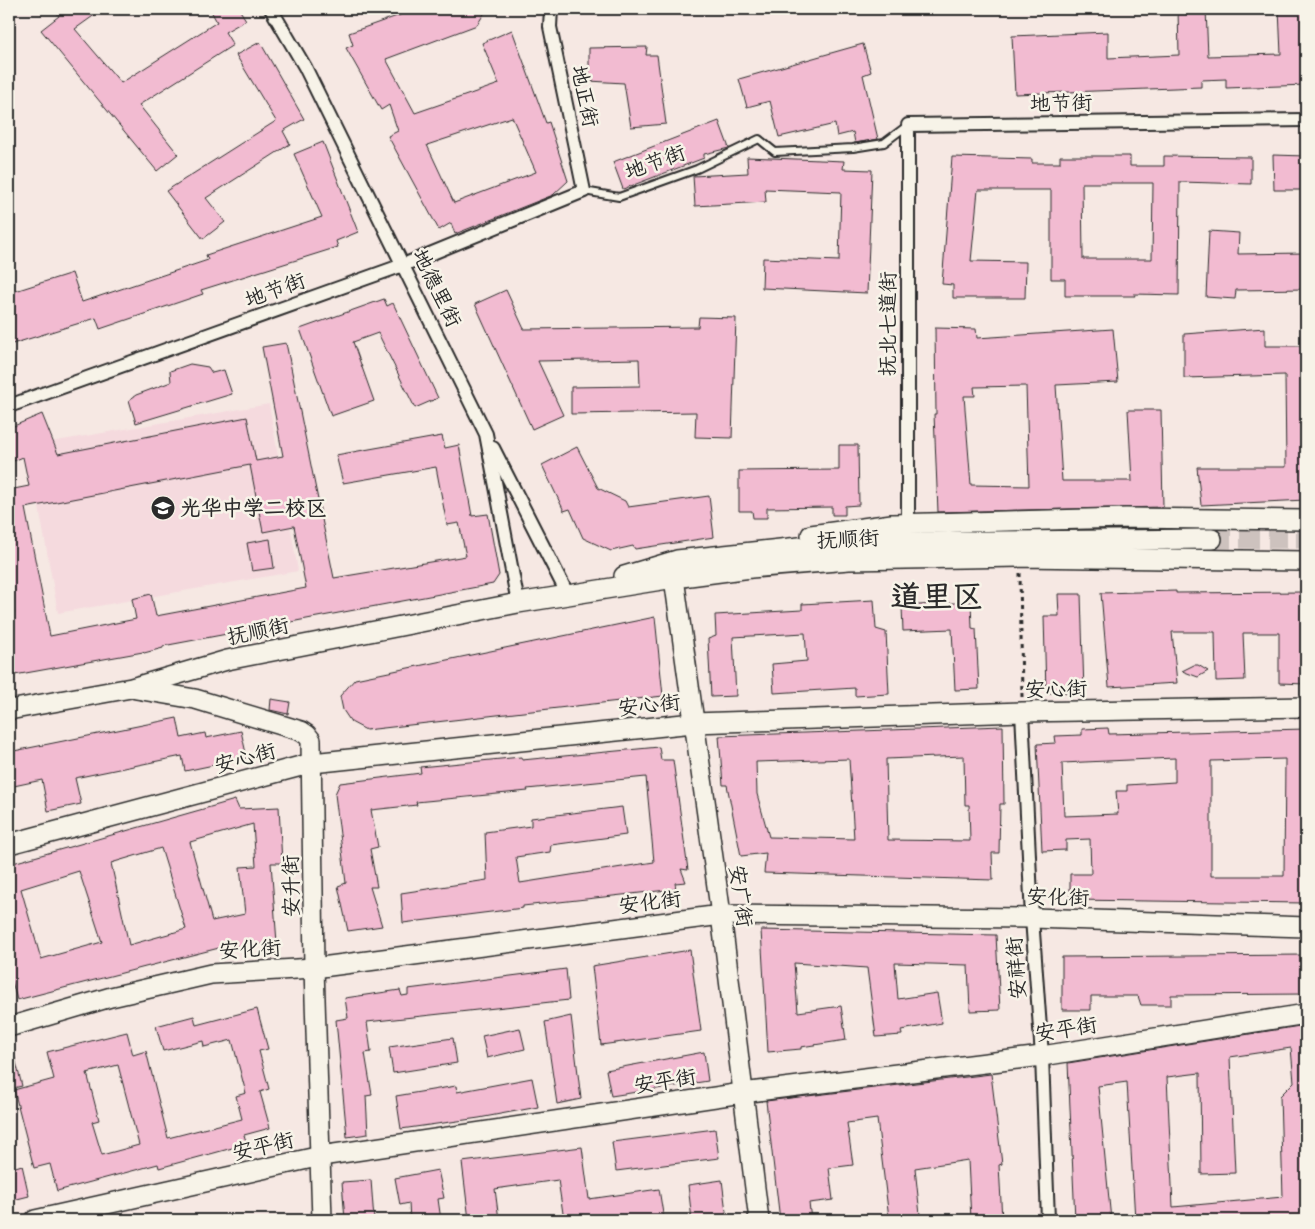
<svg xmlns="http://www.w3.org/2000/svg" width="1315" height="1229" font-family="Caveat,'LXGW WenKai TC',sans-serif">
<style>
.built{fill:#f5dade}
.building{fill:#f2bbd1;stroke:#2b2b2b;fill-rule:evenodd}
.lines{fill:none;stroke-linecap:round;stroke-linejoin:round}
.secondary-tunnel{stroke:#cdc2be;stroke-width:19;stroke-dasharray:19 9;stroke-linecap:butt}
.lane-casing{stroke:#2b2b2b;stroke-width:10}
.street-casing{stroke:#2b2b2b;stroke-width:16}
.secondary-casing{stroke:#2b2b2b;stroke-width:22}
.path{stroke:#2b2b2b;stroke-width:3;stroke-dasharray:4 4;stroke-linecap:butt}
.lane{stroke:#f7f3e8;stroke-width:6}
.street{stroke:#f7f3e8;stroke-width:12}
.secondary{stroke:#f7f3e8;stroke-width:19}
.labels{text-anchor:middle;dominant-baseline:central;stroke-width:5;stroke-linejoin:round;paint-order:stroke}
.street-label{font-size:21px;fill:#2b2b2b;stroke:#f7f3e8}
.poi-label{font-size:21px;font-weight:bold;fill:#2b2b2b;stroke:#f7f3e8;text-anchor:start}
.town-label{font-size:31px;font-weight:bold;fill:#2b2b2b;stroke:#f7f3e8}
</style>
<rect width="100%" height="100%" fill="#f6e8e3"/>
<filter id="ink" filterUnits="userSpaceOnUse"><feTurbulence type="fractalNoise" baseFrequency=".02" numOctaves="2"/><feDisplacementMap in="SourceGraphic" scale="10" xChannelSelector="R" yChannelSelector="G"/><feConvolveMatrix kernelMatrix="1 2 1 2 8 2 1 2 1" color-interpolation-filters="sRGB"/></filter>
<g filter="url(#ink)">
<!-- built -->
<polygon class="built" points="269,404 298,571 58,613 28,446"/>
<!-- building -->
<g class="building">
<polygon points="55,9 103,9 75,29 121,83 217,22 210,9 239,9 246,20 225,32 233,45 139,105 178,154 157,171 41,30 59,16"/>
<path d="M417,9H487L477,25L386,59L415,113L499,84L482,43L512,30L546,123L549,122L568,181L553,195L455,234L451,223L439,230L388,136L398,131L389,105L381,110L346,48L353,45L349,33ZM512,117L536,172L454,203L427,145Z"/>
<polygon points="1178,9 1206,9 1208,56 1281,54 1279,9 1306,9 1306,85 1226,88 1226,79 1201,80 1201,87 1015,94 1012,36 1108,32 1108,58 1179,55"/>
<polygon points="260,42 304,119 283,131 290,144 206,198 225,222 203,239 166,191 276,121 236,55"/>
<polygon points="863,44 871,72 863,75 878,139 855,143 853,132 837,136 835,124 779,137 770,101 747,107 739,79"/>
<polygon points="647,47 646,55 657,55 666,124 631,127 624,83 589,81 589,48"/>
<polygon points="719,121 729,148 704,154 704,158 623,189 613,162"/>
<polygon points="323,142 358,232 336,241 338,247 201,290 203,294 100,329 96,318 9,345 9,293 72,273 82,302 208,260 206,255 322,217 294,154"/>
<polygon points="1273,155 1306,156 1306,190 1274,190"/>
<path d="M1060,156H1130V166H1164V156L1251,157V184L1180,182L1179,295L1134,294L1135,296H1065V279H1051V190H978L971,261L1026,262L1025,298H953V285L942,284L952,157L1032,159V163H1060ZM1082,183H1153L1152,259H1083Z"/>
<polygon points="747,157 844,161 843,169 872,170 867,293 762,288 763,258 839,261 841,192 765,189 766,202 695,206 693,176 748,173"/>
<polygon points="1209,231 1239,233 1238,254 1306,253 1306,289 1236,290 1235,299 1206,297"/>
<polygon points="506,290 524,329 698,327 699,317 736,318 732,438 695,437 696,412 571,414 571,387 640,386 639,359 538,361 563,415 532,429 475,304"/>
<polygon points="384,299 387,306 393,303 438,398 415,408 378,333 353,342 374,401 331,416 300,329"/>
<path d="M935,328L976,329L977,338L1113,329L1118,382L1056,385L1062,481H1132L1128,410H1161L1163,507L938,512L934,414H936ZM1026,386L1029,486L971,485L964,396H975L974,387Z"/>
<polygon points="1265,328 1265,346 1306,346 1306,500 1201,505 1197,467 1286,467 1285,375 1184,378 1184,334"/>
<path d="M286,343L334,578L466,556L459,523L447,525L436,467L343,483L336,455L442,436L445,448L459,445L472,516L488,514L499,575L493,584L163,646V648L144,653L143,652L9,676V613H14L9,583V490L29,486L23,457L9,463V428L42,414L58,454L247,417L256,461L283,456L262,347ZM250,465L263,532L294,526L306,588L156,616L151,594L132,599L136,619L50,636L25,508Z"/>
<polygon points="190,364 208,367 212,373 224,370 232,394 136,423 129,400 136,395 171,382 170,371"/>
<polygon points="839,445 858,445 859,505 845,506 845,515 832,515 832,507 767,508 767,518 753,518 752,511 739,511 739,471 839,470"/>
<polygon points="577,447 598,488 625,501 628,507 709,496 714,537 635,549 633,546 611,551 583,538 570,509 564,511 542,465"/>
<polygon points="270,539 274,568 252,571 247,543"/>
<polygon points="1176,591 1176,593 1306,592 1306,684 1279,683 1279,633 1243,633 1245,680 1216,681 1215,632 1172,632 1177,683 1109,687 1101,593"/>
<polygon points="1058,594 1081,594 1084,692 1046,693 1044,616 1059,616"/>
<polygon points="874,600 876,629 886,632 889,694 855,696 855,688 774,693 772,664 807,661 805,633 733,637 736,696 711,697 708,639 716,636 715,615 802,610 802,604"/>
<polygon points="971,602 972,628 976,629 979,689 955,690 952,629 903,631 902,606"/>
<polygon points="655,617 663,696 366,730 351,722 343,710 340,696 355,679"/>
<polygon points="1194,665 1198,665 1208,671 1198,677 1182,671"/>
<polygon points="271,699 290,702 288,714 270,710"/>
<polygon points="177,718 181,738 205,733 206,738 241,731 247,758 185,771 182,756 75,778 81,804 48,811 42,780 9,787 9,752"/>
<path d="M1003,726L1004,804H1000L999,853H992L993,880L764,873L766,853L741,856L727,785H723L719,736ZM964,756L965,805H969L970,841L888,840L886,759ZM849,759L854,839L769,837L757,794L756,762Z"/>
<path d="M1108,728L1109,734L1306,729V903L1070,900V874H1091L1090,839L1066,840V850L1042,851L1037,744L1056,743L1055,736L1082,735V729ZM1175,758V782L1127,785V791H1116L1118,814L1064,816L1062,763ZM1285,759L1284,876H1211V761Z"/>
<polygon points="659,747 661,760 673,760 688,870 681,869 686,882 675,883 676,889 523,906 523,908 403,923 401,893 487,880 485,832 531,826 531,818 622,807 626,835 551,845 550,852 516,857 520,883 654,862 646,777 527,789 528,791 416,802 417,805 371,810 378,847 370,849 377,887 370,887 382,926 348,931 338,886 346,883 335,794 340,783 421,773 420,767 521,757 522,760"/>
<path d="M235,800L239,809L279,807L282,863H271L277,943L219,948L17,1000L9,970V860L12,859L13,863ZM253,824L256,866L240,867L245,914L212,921L190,842ZM161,848L186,929L129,945L111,863ZM79,871L102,942L41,959L21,889Z"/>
<polygon points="761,930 996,935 1000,1010 970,1011 968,965 895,963 898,999 937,993 942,1023 901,1030 902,1035 876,1037 867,968 794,963 798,1012 841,1006 846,1040 801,1047 801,1049 768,1052"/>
<polygon points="690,950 701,1031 601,1045 592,966"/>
<polygon points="1306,955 1306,994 1171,995 1171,1005 1141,1005 1138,996 1091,996 1091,1010 1062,1010 1062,957"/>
<polygon points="566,969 569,1000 367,1022 371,1052 365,1053 372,1095 366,1096 368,1134 347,1137 336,1020 348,1018 345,998 400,990 402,996 408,995 408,989"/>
<path d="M257,1009L268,1049L259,1051L269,1089L260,1092L270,1128L244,1135L247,1144L159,1168L158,1164L57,1191L50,1164L34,1168L14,1090L54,1079L47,1052L127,1032L133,1055L146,1051L168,1138L242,1119L236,1096L246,1093L232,1040L204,1047L203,1041L163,1051L156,1026L194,1016L196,1025ZM118,1065L139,1145L102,1155L92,1122L99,1120L87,1073Z"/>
<polygon points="571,1016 581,1099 557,1104 545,1022"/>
<path d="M1306,1025V1220H1135L1127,1082L1098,1086L1111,1220H1075L1068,1063ZM1291,1048L1294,1082L1280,1096L1283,1197L1173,1207L1167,1077L1200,1073L1201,1174L1235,1173L1230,1057Z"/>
<polygon points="520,1028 525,1049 487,1058 482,1036"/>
<polygon points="453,1038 457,1063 393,1073 389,1047"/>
<polygon points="13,1050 22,1086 9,1089 9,1051"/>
<polygon points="704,1052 708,1081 611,1096 606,1070"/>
<polygon points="991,1074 1002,1164 999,1165 1002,1220 971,1220 968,1160 915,1168 920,1215 889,1218 877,1119 847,1123 853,1165 829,1168 833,1200 809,1203 811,1220 780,1220 766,1101"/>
<polygon points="532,1078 538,1107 479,1118 401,1129 396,1096 456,1086 457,1092"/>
<polygon points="715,1129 719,1158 616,1171 612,1142"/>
<polygon points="582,1147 589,1199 659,1189 664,1220 564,1220 558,1180 495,1189 499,1220 469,1220 462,1162"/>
<polygon points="22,1165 29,1196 9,1201 9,1169"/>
<polygon points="438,1170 444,1198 438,1199 441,1220 410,1220 409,1203 400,1205 395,1178"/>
<polygon points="371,1180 374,1220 345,1220 342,1182"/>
<polygon points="722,1180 727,1220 692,1220 688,1185"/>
</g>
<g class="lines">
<!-- secondary-tunnel -->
<polyline class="secondary-tunnel" points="1212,539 1306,539"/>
<defs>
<polyline id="lane" points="584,191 619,197 697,169 759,139 775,152 853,148 884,143 908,125"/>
<g id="street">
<polyline points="271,9 305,67 486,434 518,603"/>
<polyline points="9,406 403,265 584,191 550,27 551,9"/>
<polyline points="493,448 568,595"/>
<polyline points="908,523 908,125 1306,120"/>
<polyline points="1022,712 1032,918 1042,1056 1048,1220"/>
</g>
<g id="secondary">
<polyline points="811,535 892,524 1126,518 1306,520"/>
<polyline points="624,576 677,560 818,545 901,542 1212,539"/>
<polyline points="674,578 721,915 759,1220"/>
<polyline points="136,689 195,699 301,731 307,735 311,740 314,968 322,1220"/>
<polyline points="9,710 131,688 227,660 518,603 674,578 751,568 849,560 1020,557 1306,561"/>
<polyline points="9,844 312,763 693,723 1022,712 1306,707"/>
<polyline points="9,1027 111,997 211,974 314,968 721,915 1032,918 1306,927"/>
<polyline points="35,1220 321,1156 742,1093 1042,1056 1306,1014"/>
</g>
</defs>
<!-- lane casing -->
<use href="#lane" class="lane-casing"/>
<!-- street casing -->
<use href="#street" class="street-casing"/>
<!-- secondary casing -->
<use href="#secondary" class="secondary-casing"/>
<!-- path -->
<polyline class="path" points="1020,573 1022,697"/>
<!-- lane -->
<use href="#lane" class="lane"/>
<!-- street -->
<use href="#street" class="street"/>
<!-- secondary -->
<use href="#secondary" class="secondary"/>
</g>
</g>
<!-- icons -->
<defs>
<symbol id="school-disc" viewBox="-11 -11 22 22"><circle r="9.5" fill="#2b2b2b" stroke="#f7f3e8"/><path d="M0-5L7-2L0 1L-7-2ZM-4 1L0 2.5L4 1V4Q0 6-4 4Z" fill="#fff"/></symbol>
</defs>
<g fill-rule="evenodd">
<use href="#school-disc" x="149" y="494" width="28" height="28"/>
</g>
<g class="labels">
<!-- street labels -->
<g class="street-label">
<text transform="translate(585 96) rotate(78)">地正街</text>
<text transform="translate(1061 103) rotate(-1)">地节街</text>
<text transform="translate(655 162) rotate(-20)">地节街</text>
<text transform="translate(437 288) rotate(64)">地德里街</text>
<text transform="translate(275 290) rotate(-20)">地节街</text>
<text transform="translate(888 324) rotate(-90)">抚北七道街</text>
<text transform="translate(848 539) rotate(-3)">抚顺街</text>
<text transform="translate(258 631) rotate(-12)">抚顺街</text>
<text transform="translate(1056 689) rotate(-1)">安心街</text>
<text transform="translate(649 705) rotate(-6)">安心街</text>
<text transform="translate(245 758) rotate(-15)">安心街</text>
<text transform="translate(291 886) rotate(-91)">安升街</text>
<text transform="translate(741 896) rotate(82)">安广街</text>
<text transform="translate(1058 897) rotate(2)">安化街</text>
<text transform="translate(650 902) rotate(-7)">安化街</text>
<text transform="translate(250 949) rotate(-3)">安化街</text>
<text transform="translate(1016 968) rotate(-94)">安祥街</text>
<text transform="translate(1066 1029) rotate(-9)">安平街</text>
<text transform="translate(665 1081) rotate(-9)">安平街</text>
<text transform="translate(263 1146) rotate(-13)">安平街</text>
</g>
<!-- poi labels -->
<g class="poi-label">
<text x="180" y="508">光华中学二校区</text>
</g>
<!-- town labels -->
<g class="town-label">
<text x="937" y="596">道里区</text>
</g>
</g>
<!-- margin -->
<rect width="1315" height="1229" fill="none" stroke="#f7f3e8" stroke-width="30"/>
<rect x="15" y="15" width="1285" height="1199" fill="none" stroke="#2b2b2b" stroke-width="2" filter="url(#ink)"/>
</svg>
